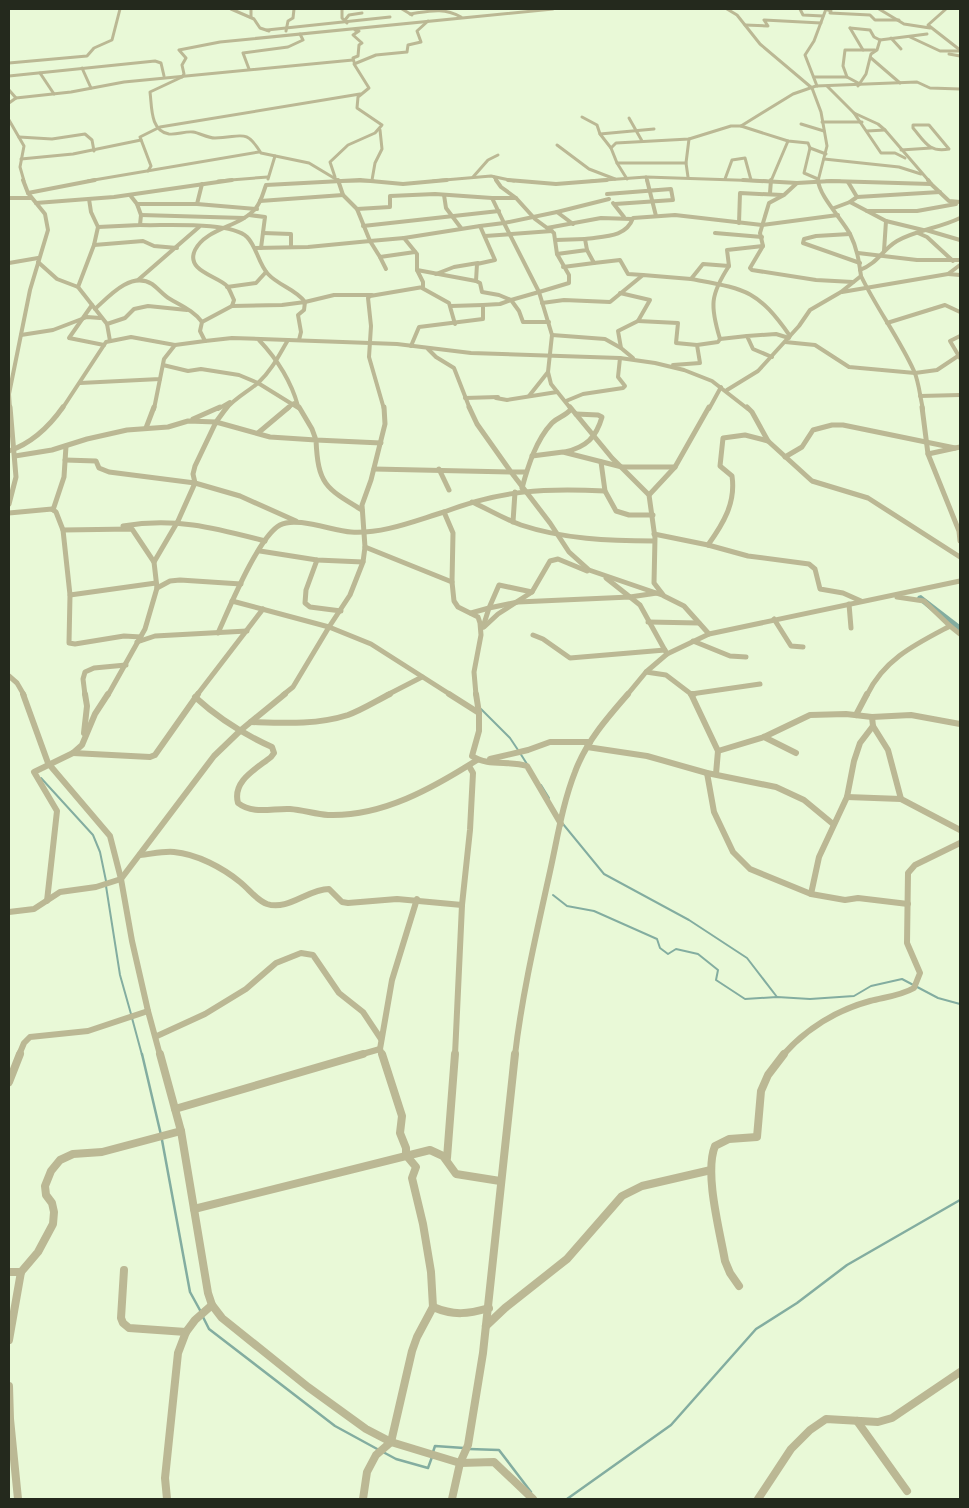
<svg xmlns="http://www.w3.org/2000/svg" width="969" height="1508" font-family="'IBM Plex Sans',sans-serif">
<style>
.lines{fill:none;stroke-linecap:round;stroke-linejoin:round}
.stream-far1{stroke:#83ada0;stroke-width:2}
.stream{stroke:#83ada0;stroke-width:2.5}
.river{fill:#83ada0;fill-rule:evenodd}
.minor-far4{stroke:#bbb894;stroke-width:3}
.minor-far3{stroke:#bbb894;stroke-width:4}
.minor-far2{stroke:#bbb894;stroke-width:5}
.minor-far1{stroke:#bbb894;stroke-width:6}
.minor{stroke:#bbb894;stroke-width:8}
</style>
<rect width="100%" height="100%" fill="#e9f9d7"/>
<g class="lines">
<!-- stream-far1 -->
<g class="stream-far1">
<polyline points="481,709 510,738 518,750"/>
<polyline points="520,753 527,764"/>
<polyline points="41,778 93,835 100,852 106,881"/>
<polyline points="541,785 549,798"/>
<polyline points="563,824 604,874 689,920 747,958 777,997"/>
<polyline points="106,886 120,975 131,1014"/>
<polyline points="553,895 567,906 594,911 657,939 660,948 668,954 676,949 698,954 718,970 716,980 745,999 777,997 810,999 854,996 871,986 902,979 938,998 960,1004"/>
<polyline points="132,1018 142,1055"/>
</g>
<!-- stream -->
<g class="stream">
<polyline points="142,1054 161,1135"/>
<polyline points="162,1140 190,1292 201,1312"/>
<polyline points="203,1317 209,1329 335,1426 379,1450"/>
<polyline points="469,1449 499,1450 531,1492"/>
<polyline points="383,1452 396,1459 428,1468 432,1457"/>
<polyline points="433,1452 435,1446 464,1448"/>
<polyline points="567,1499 671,1425 756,1329 797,1303 847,1265 960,1200"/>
</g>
<!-- river -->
<polygon class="river" points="921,595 960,625 960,633 957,632 918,600 917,598 918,596"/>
<!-- minor-far4 -->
<g class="minor-far4">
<polyline points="231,9 254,19 260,28 269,31"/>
<polyline points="251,9 251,17"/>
<polyline points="342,9 342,18 347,23"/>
<polyline points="402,9 412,15"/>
<polyline points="727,9 737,15 760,44 812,88 821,112 827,146 818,181"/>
<polyline points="800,9 803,15 823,16"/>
<polyline points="825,9 831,11 830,13 870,15 875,20 899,20"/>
<polyline points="879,9 904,24 930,28"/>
<polyline points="946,9 928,25 960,50"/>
<path d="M410,14C430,11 443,7 461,17"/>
<polyline points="345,20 349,15 362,13"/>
<polyline points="745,25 768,26 764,20 821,23"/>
<polyline points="850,28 870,30 874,37 880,40 927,34"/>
<polyline points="850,28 863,50 875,50"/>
<polyline points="267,30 390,17"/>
<polyline points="286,31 288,21 293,18 294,9"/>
<polyline points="910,37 940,51 960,51"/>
<polyline points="891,38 901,49"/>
<polyline points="949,54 960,56"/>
<polyline points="871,58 900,83"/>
<polyline points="354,62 353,58 358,56 359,45 362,43 353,35 359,31 355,30"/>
<polyline points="9,63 87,56 94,48 112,40 120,9"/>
<polyline points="82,68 91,88"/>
<polyline points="249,69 243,53 288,47 303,40 300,34"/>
<polyline points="40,73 54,94"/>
<polyline points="9,76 155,61 161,63 164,76"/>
<path d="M182,77L150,92C152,107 150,131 169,134C177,135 185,131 193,132C200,133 207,138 215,138C241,138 245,127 261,153L309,163L339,181"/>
<polyline points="182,77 184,74 182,65 186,58 179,50 220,42 553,9"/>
<polyline points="814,77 847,77"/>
<polyline points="860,84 847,77 843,66 845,50 863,50"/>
<polyline points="817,86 805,55 814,41 826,9"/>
<polyline points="827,86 854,113 878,124 885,130 929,181"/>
<polyline points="858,86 866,74 871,54 877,50 880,40"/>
<polyline points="9,90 16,98"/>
<polyline points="9,103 16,98 71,92 124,82 353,60"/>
<polyline points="854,113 881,153 895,153 905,158"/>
<polyline points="582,117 597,125 600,134"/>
<polyline points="629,118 642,141"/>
<polyline points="9,120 24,146 20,167 24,181"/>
<polyline points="822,122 862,122"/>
<polyline points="801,124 824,131"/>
<path d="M913,125H929L949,149C929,153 925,142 913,128Z"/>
<polyline points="741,126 788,141 808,143 810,148 804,173 818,179"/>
<polyline points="867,131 885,130"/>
<polyline points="19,137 52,139 85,134 92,140 94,151"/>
<polyline points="557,145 589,169 615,179"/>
<polyline points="611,148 600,134 654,129"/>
<polyline points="810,148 826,154"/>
<polyline points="901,150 931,148"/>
<polyline points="21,159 73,154 141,140"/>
<polyline points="824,159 899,167 921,174"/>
<polyline points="617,163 686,163"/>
<polyline points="148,171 151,166 140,137 160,127 360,94"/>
<polyline points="335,177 330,162 348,145 375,133 382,125 357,108 358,97 369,88 354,64 376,55 407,52 408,45 421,42 417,31 428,21"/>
<polyline points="473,177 488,160 498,155"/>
<polyline points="494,177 497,181"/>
<polyline points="646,177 647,181"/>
<polyline points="688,177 686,163 689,139"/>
<polyline points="268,179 275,156"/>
<polyline points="627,179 617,163 611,148 616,143 689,139 731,126 741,126 793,94 816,86 917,82 930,88 960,89"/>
<polyline points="725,179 732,160 745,158 751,180"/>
<polyline points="372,180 375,163 382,149 380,130"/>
<polyline points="88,181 259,152"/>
<polyline points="218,181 268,177"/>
<polyline points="336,181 374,181"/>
<polyline points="433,181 491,176 514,181"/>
<polyline points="591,181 646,177 766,181"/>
<polyline points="771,181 788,141"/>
<polyline points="826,181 840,181"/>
</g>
<!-- minor-far3 -->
<g class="minor-far3">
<polyline points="338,180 343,195 357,209 370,241 404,238 417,254 417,270 423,282 423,287 370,296 368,298 371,326 369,357 384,409"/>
<polyline points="360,180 403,184 447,180"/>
<polyline points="496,180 501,187 516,198 492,198 504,223"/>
<polyline points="508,180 556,184 607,180"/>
<polyline points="647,180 656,216"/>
<polyline points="743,180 797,183 831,181 931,184 949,201 960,202"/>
<polyline points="928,180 931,184"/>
<polyline points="848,182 857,197 850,202 886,221 923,230"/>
<polyline points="28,193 95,180"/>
<polyline points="770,193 771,180"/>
<polyline points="607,194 671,189 673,200 615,204"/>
<polyline points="130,195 137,204 197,204 257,209"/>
<polyline points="444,195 446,208 461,228"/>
<polyline points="857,197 940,192"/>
<polyline points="9,198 31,198"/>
<polyline points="516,198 535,219 554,233 557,254"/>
<polyline points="89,199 91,212 98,227 140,225 141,215 137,204"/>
<polyline points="260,201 343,195"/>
<polyline points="36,203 114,197 232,180"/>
<polyline points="613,203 624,217"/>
<polyline points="197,204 202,184"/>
<polyline points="834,208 850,202"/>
<polyline points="357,209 390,207 390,196 435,194 492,198"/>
<polyline points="867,211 917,211 956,204"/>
<polyline points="141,215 244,218"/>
<polyline points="249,215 265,217 261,248"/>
<polygon points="504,223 539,292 511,300 499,295 482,292 480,283 476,281 477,264 495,260 480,226"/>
<polyline points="504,223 557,212"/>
<polyline points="739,223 740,193 782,195"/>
<polyline points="573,224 557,212 609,199"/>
<path d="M140,225C164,226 231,221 247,237C257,247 258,263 268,274C279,286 296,289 305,302L334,295H372"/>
<polyline points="363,226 499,211"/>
<polyline points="547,228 601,218 632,219"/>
<polyline points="926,230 960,240"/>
<polyline points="263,233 291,234 291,247"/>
<polyline points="715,233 762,237"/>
<polyline points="918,233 927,237 953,261"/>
<polyline points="850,234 816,236 804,239 803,243 860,263"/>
<polyline points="485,236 552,231"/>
<polyline points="404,238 480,226"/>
<polyline points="556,240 585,239"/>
<polyline points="94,245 143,241 154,246 177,248"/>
<polyline points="763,246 750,268 752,270 816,280 853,282"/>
<polyline points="255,248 308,247 370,241 380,257 415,252"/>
<polyline points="587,250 594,263 620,260 628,274 643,275"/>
<polyline points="884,251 886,221"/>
<polyline points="858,253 917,260 960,260"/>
<polyline points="380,257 386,269"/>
<polyline points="38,262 57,279 78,287 94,245 98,227"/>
<polyline points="9,263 38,258"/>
<path d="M729,266C710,295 710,306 720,339L747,336"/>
<polyline points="563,267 594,263"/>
<polyline points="417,270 476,281"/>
<path d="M860,270C878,263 882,250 897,241C916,230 940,228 960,218"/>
<polyline points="436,274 454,267 478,263"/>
<polyline points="948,274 960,275"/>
<path d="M861,276C877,309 899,338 914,371C919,382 920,397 923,409"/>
<path d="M691,279C745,289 757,289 790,336"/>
<polyline points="138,280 199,227"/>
<polyline points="78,287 107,324 110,341"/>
<polyline points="227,287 256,283 266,272"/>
<polyline points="422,288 449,303 455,324"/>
<polyline points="842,292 948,274 960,265"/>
<polyline points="620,293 650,300 638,321 678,323 676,343 697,345 700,363 673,365"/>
<polyline points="542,303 564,300 610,302 643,275 691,279 703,264 729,266 727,250 763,246 760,233 769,203 784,195 797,183"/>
<polyline points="92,305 69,338 104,345"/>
<polyline points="232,306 282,305 305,302 304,310 298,315 301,332 299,340"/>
<polyline points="451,306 483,305"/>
<path d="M95,309C109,296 131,271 152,284C159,289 163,295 170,299C182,306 194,311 202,322"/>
<polyline points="887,323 945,305 960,312"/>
<polyline points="107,324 125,318 134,309 148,306 187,310"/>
<polyline points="21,335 53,330 87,317 100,318"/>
<polyline points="552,335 605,339 621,348"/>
<polyline points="960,336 950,341 960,358"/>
<path d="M259,340C277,359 291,381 298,406"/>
<polyline points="205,341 232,338 397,344 471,353 620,358 655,363 684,370 712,381 748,409"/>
<polyline points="785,342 815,345 849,367 915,373 937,370 958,356"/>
<polyline points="697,345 718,342 720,339"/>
<polyline points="411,346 419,327 483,319 483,305 500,304 511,300 519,311 523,322 549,322"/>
<polyline points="428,349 436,357 454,368 470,409"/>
<polyline points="772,357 753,349 747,336 776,334 789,338"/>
<polyline points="633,358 621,348 618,331 638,321"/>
<polyline points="163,365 188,371 201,369 239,375 258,383 300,409"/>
<polyline points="80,383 160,379 164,359 175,345"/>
<path d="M727,390L758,371L799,326L810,310L841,292L861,276C859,261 857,248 850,234C842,219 819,196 818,180"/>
<polyline points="529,396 548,372"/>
<polyline points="920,396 960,395"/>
<polyline points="465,398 498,397"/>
<polyline points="496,398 507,400 557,392"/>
<polyline points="566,401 583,394 623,388 625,386 618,377 620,358"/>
<polyline points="10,409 9,394 30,290 48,230 45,214 28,193 23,180"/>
<path d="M62,409L106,342L131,337L175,345L205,341L200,331L202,322L232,306L234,300C232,296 230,290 227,286C218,276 185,271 195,250C206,228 240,227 255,209C261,203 263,193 266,185L360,180"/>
<polyline points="154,409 160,379"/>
<polyline points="218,409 230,402"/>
<path d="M226,409C236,397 248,392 259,382C272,370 279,355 288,340"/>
<polyline points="287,409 294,403"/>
<path d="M571,409L551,384L548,372L552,335L539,292L569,283V275L557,254L587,250L585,239C603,236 626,238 633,218L675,215L762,225L838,215"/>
<polyline points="709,409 721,387"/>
</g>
<!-- minor-far2 -->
<g class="minor-far2">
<polyline points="299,407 312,429 316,440 381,443"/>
<polyline points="384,407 385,424 371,480 362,505 365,547 363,562 350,595 329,627 371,644 451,695"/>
<polyline points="469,407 477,424 511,472 525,472"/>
<polyline points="570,407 612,458 649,495 655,538 654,583 664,596 684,606 709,634"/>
<polyline points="747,407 752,412 768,441 812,481 868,498 960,557"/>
<polyline points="922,407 928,454 959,531 960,541"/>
<polyline points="193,419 220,407"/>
<polyline points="146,428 154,407"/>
<polyline points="258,433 289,407"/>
<path d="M9,451C32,443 49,427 63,407"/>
<path d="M565,452C586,447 596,438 602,417L598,415L576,414"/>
<polyline points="928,454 960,447"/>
<polyline points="15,456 52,450 87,439 127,430 168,427 188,421 216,422 227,407"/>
<polyline points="532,456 563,452 622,467 675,467"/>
<polyline points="785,457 802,447 813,430 832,425 843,425 955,448"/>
<polyline points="65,460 96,461 99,468 109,472 195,483 240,496 296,521"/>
<polyline points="601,462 605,491 616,511 629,515 653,515"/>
<polyline points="374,469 511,472 550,523 569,552 589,570 662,595"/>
<polyline points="439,469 449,490"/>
<path d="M522,488C528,466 536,440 552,423C558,417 566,416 571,409"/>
<polyline points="649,495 675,467 709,407"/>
<path d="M472,502C488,509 504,519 521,525C563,539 609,541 654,541"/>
<polyline points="9,504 16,477 10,407"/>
<polyline points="53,510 64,477 66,446"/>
<polyline points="9,513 52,509 56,512 63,530 132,529 154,562 157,588 145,629 108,695"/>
<polyline points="513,522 515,492"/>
<path d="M123,526C175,517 215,528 265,541"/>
<polyline points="63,530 70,595 156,583"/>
<polyline points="654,534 708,545 748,556 809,564 815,569 820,589 843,593 861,601"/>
<path d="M708,545C723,524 736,503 732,476L720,466L723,438L745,435L768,441"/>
<polyline points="365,547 452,582"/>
<polyline points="260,551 317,560 363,562"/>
<polyline points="317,560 306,590 305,603 310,607 341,611"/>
<path d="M154,562L178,521L195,483L193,474L195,466L216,422L270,437L316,440C318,484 325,488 362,510"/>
<polyline points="606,578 630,597 657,593"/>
<polyline points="157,588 170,581 180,580 241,584"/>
<polyline points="70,595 69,643 75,644 124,636 141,637"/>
<polyline points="232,601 329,627 293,687 283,695"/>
<polyline points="849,604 851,628"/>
<polyline points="471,613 489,608 499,585 532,592"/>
<polyline points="774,619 791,646 803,647"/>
<polyline points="648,622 699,623"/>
<polyline points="950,626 960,634"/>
<polyline points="483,627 489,608 518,602 630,597 640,605 667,654"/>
<polyline points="484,627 498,614 532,592 550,561 558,559 587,571"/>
<path d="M218,633C229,609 258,537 280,525C296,516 333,531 351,532C383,534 414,521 444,512"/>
<polyline points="533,635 543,639 570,658 665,650"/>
<polyline points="693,641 730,656 746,657"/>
<polyline points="137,642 155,636 247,631"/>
<polyline points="646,672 666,675 691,694 760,684"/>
<polyline points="9,676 17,683 24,695"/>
<polyline points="85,695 83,679 85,672 94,668 126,665"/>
<polyline points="197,695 263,609"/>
<polyline points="387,695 422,677"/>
<path d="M476,695L474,672L481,635L480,623L478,617L458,607L454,601L452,582L453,533L444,512C502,490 544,488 605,491"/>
<polyline points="627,695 646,672 667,654 709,634 960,581"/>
<path d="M867,695C884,659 916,644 950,626L924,601L897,597"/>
</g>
<!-- minor-far1 -->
<g class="minor-far1">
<polyline points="23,694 48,763 110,836 121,879 132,941 148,1011 160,1055"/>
<path d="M449,694L479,713V731L472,756C488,767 509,760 527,766L561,824"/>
<polyline points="476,694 479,713"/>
<polyline points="691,694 694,694"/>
<polyline points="691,694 718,751"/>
<path d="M195,697C218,718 243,734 272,747L274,753L271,757C256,769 232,781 238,803C253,815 273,808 290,809C303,810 315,814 328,815C382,817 433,788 477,760"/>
<polyline points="856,715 867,694"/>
<path d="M251,722C283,723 317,725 348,715C362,710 376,701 390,694"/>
<polyline points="873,726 888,750 901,799"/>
<polyline points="84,733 87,706 85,694"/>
<polyline points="764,737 796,753"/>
<polyline points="587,747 647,756 707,773 776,787 804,800 833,824"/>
<polyline points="73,753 150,757 155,755 198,694"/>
<polyline points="490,759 528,750 550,742 590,742"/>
<polyline points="707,773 714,812 733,852 750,869 811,894 845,900 858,898 908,904"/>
<polyline points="716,774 718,751 764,737 810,715 846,714 872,717 911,715 960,724"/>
<polyline points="847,797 901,799 960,830"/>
<path d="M140,855C151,854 163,851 174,852C197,854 223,868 240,882C249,889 256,900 267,904C288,911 308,889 329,889L342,902L348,903L397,899L462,905"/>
<polyline points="811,894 819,857 847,797 854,761 860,743 873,726 872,717"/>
<polyline points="47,901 57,811 34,772 73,753 82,745 95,714 108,694"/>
<polyline points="9,912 34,909 60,892 96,887 121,879 214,756 241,730 285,694"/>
<polyline points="157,1036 205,1014 246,989 276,963 301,953 313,955 339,993 363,1012 381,1039"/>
<polyline points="19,1055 24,1043 30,1037 88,1031 148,1011"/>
<polyline points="359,1055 380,1049"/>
<polyline points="382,1055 380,1049 392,980 417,899"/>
<polyline points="455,1055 462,905 470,830 473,773 469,766"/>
<path d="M515,1055C522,995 536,935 549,876C557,841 562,805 575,772C586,742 607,718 628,694"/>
<path d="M783,1055C806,1029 837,1010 870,1001C885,997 900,996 914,988L920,973L907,943L908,873L915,865L960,843"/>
</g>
<!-- minor -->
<g class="minor">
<polyline points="160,1054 181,1131 208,1293 212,1305 222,1318 308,1387 366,1429 391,1442 460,1463 494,1462 533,1499"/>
<polyline points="9,1082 20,1054"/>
<polyline points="175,1109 363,1054"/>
<polyline points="447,1158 455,1054"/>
<polyline points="194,1209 430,1150 443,1156 456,1174 500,1181"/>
<polyline points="124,1270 121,1318 123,1323 129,1328 186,1332"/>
<polyline points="9,1272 21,1272"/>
<path d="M739,1286L730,1273L725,1261C720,1232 704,1173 715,1146L729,1139L757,1137L761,1091L768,1075L784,1054"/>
<path d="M433,1307C454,1316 468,1314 489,1308"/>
<polyline points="486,1326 505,1308 567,1259 622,1196 642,1186 711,1170"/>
<polyline points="9,1340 21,1272 38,1252 53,1224 54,1212 52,1203 46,1195 45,1186 51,1171 60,1160 73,1154 102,1152 181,1131"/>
<polyline points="9,1386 10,1419 18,1499"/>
<polyline points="857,1421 907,1491"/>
<polyline points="167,1499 165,1478 178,1353 186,1332 195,1320 212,1305"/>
<polyline points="363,1499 367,1472 376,1455 391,1442 412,1351 417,1337 433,1307 431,1272 423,1224 412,1178 416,1167 406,1155 406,1148 400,1133 402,1116 382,1054"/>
<polyline points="452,1499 460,1463 468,1445 483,1353 515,1054"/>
<polyline points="758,1499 791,1449 810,1430 826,1419 878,1422 892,1418 960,1372"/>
</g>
</g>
<!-- border -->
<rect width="969" height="1508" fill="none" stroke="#24291d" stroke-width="20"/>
</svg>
